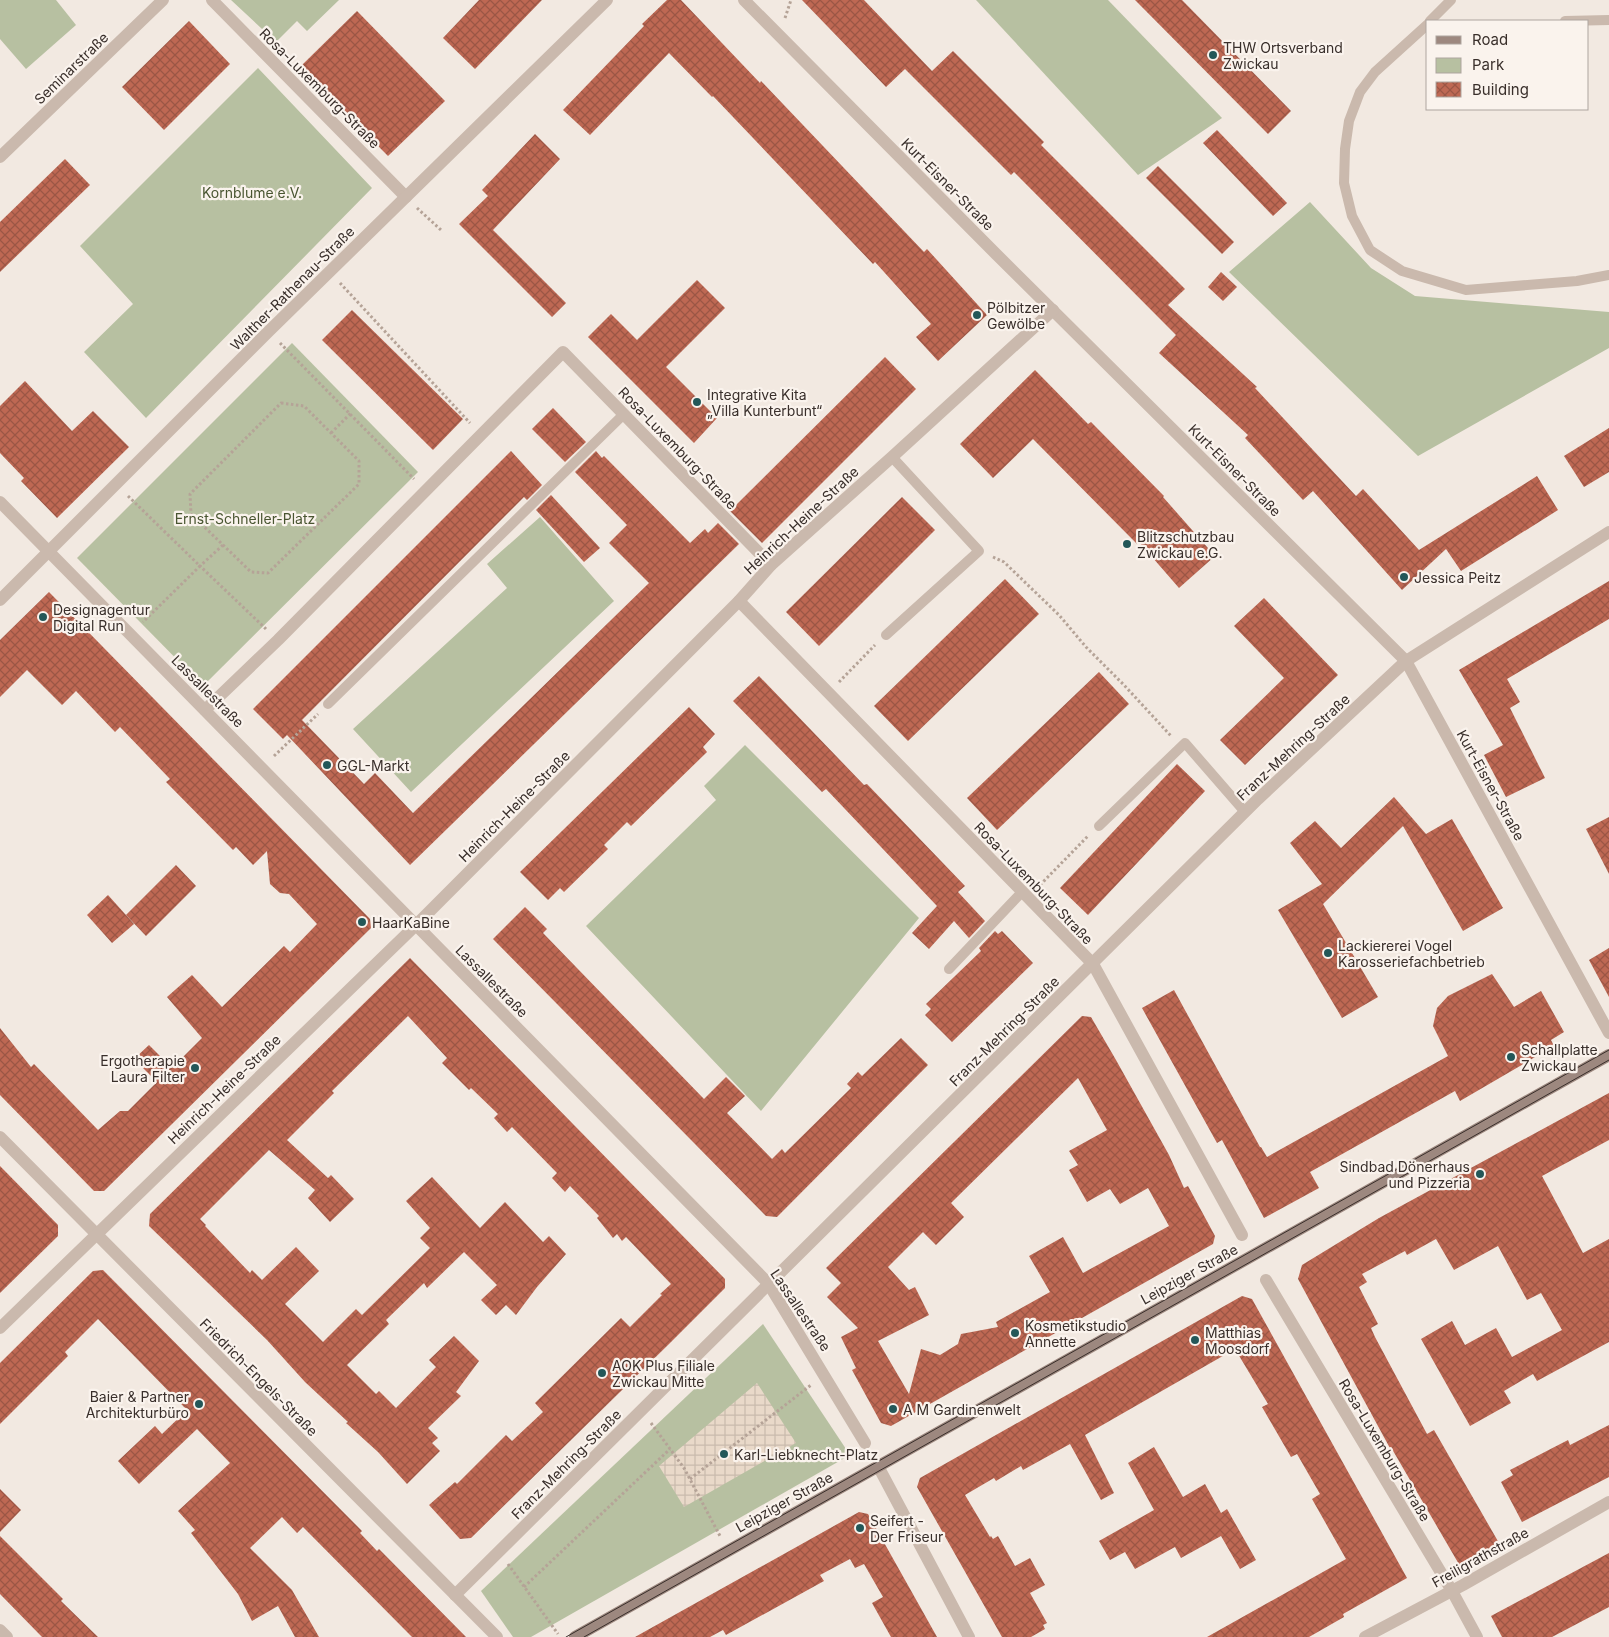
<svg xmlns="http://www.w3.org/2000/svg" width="1609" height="1637" font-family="Inter,sans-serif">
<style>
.green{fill:#b7c0a1}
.plaza{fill:url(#plaza-grid)}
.building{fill:url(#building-cross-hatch);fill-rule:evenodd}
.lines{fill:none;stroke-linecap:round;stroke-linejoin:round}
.path{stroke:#b5a397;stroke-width:3;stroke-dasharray:2.5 2.5;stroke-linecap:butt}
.lane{stroke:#cab9ad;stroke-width:10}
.street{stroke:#cab9ad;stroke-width:12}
.secondary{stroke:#9d887f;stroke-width:12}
.tram{stroke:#392f2b;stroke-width:1}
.poi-dot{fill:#235758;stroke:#faf3ed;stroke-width:2}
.labels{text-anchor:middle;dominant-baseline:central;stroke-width:4.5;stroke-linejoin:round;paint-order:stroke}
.poi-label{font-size:14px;fill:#392f2b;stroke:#faf3ed;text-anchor:start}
.street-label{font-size:14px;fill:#392f2b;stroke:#faf3ed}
.park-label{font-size:14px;fill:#495531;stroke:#faf3ed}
</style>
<defs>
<pattern id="plaza-grid" width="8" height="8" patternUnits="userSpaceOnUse" patternTransform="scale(1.25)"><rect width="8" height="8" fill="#e9d9c9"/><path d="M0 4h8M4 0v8" fill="none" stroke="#c9bbad"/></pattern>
<pattern id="building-cross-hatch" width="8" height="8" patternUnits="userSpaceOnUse" patternTransform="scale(1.25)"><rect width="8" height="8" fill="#be6853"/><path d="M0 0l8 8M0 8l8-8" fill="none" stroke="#9b5645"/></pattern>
</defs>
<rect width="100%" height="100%" fill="#f2e9e1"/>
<!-- green -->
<g class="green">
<polygon points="0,0 56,0 76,25 26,69 0,39"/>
<polygon points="231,0 339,0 307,31 297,21 276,42"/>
<polygon points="976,0 1108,0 1222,118 1138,175"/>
<polygon points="258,68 372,188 146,418 84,352 133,304 80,246"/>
<polygon points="1310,202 1371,268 1415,296 1609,312 1609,348 1418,456 1229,272"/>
<polygon points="292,343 418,472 203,686 77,558"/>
<polygon points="540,517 614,601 411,792 353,729 507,588 487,564"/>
<polygon points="745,745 919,918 761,1111 586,926 716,800 704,786"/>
<polygon points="763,1324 850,1455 531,1637 513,1637 481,1591"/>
</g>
<!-- plaza -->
<polygon class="plaza" points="757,1383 796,1443 684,1507 659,1466"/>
<!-- building -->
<g class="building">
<polygon points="479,0 542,0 475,69 443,38"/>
<polygon points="667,0 681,0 760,83 761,81 924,252 927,249 987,315 938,361 916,337 931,324 875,262 873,264 713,96 712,97 669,53 590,135 563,110 644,26 642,24"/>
<polygon points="802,0 864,0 932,71 953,51 1044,142 1041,145 1185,289 1168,305 1257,387 1255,388 1356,496 1363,489 1419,550 1537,476 1558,510 1461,571 1446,549 1402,590 1313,491 1303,500 1245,438 1248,435 1159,353 1176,335 1014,172 1011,175 905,69 886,87"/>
<polygon points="1135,0 1182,0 1291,111 1268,134"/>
<polygon points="357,11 445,101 388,156 300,67"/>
<polygon points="189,21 230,64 164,130 122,87"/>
<polygon points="1217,130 1287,203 1273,216 1203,143"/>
<polygon points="535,134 560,159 493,230 566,303 552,317 459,224 488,196 482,190"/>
<polygon points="65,159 90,185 0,272 0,222"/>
<polygon points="1158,166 1234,242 1222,254 1146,178"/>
<polygon points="1221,272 1237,287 1223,301 1208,287"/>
<polygon points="697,280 725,308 666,367 717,418 694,443 588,337 611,314 637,340"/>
<polygon points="352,310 463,419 433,450 322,340"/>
<polygon points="885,357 916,389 762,543 730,511"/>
<polygon points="1035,370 1088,424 1091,422 1164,496 1163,497 1215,556 1179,588 1139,542 1137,544 1033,439 993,478 960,444"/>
<polygon points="25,381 72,431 93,411 129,447 57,518 21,481 24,478 0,453 0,406"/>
<polygon points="553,408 586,442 565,462 532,429"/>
<polygon points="1609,428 1609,472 1584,487 1564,456"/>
<polygon points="511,451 542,485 527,500 524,497 302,720 364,784 375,773 413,813 649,583 609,543 627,525 575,472 596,451 602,458 604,456 690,543 705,529 708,533 718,523 739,544 410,865 287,735 283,739 253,709"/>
<polygon points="551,495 600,548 584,562 536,510"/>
<polygon points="902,497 935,530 819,646 786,612"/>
<polygon points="1005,579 1039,614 908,741 874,706"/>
<polygon points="1609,581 1609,619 1507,679 1520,702 1510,708 1545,778 1506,797 1484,755 1503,745 1459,670"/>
<polygon points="49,592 370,919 371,928 104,1191 94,1191 0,1095 0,1028 31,1067 34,1064 98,1130 120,1111 128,1111 157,1082 134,1059 149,1045 172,1068 202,1038 167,997 192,975 222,1007 284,946 290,952 317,924 289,894 280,893 270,884 267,851 253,865 236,847 233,850 166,782 170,779 120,727 115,732 76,691 62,705 27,670 0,697 0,640"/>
<polygon points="1264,598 1338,675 1245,765 1220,740 1284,678 1234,626"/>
<polygon points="1099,672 1129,704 997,830 967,798"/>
<polygon points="759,676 864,785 867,784 965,886 958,892 985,921 969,938 954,921 929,949 912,933 937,906 826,789 822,792 733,701"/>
<polygon points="689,707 715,734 703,747 707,752 631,826 627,822 604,845 608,849 564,892 560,888 548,900 520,872"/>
<polygon points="1177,764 1205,791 1088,915 1060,888"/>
<polygon points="1394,797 1426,834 1452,819 1503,908 1463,931 1403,826 1323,904 1378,997 1342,1018 1278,910 1322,884 1290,843 1315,821 1341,848"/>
<polygon points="1609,817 1609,874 1586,829"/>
<polygon points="176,865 196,886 146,936 126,915"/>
<polygon points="108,895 134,924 112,943 87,915"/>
<polygon points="525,907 547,929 543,933 704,1099 726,1077 745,1096 727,1113 772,1159 782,1149 785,1153 851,1088 847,1084 858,1072 862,1076 901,1038 928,1065 777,1217 766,1216 493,939"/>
<polygon points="995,931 998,934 1002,931 1033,963 952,1042 925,1015 931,1009 926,1004 981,951 979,948"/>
<polygon points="1609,948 1609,997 1589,960"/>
<polygon points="410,958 725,1279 725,1288 669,1344 471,1538 460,1539 429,1505 455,1482 457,1484 506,1435 512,1441 543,1412 535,1403 621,1318 630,1327 662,1295 660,1294 671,1284 626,1237 622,1241 617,1234 613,1238 597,1218 599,1216 570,1186 565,1192 552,1178 557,1173 512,1127 507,1132 494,1118 498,1114 471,1088 469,1090 442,1063 447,1058 408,1016 332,1091 334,1093 287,1140 328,1178 331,1175 354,1199 330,1222 308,1198 315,1190 269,1150 200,1219 206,1225 205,1226 250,1273 252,1270 262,1280 296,1247 319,1271 285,1304 323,1342 356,1309 362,1315 430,1248 420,1238 430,1228 406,1201 432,1177 480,1228 505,1202 543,1242 549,1236 566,1254 537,1287 516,1315 506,1305 496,1315 481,1300 497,1285 464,1252 427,1288 424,1283 386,1320 389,1324 347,1365 376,1394 379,1391 396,1408 436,1367 429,1360 454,1336 479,1361 456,1392 461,1396 428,1428 438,1438 432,1443 440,1451 407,1484 378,1452 346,1423 348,1422 305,1382 267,1340 149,1226 150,1214"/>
<polygon points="1492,974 1514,1007 1541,991 1564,1032 1551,1040 1554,1046 1460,1101 1455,1091 1310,1172 1319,1188 1264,1218 1222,1140 1217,1143 1142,1008 1174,990 1260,1147 1261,1147 1267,1157 1448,1056 1433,1026 1437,1008 1448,996"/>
<path d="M1082,1016L1091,1017L1116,1060L1169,1155L1184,1188L1188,1186L1215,1236L1213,1244L891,1426L881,1423L852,1370L856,1368L841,1337L858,1328L827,1297L841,1283L826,1268ZM1078,1078L1107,1130L1069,1151L1078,1165L1069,1170L1087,1202L1110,1189L1120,1204L1148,1188L1169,1226L1083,1273L1063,1237L1029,1256L1050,1292L996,1322L998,1327L961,1334L958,1344L940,1355L921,1349L909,1394L878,1341L929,1315L915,1287L909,1290L888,1267L923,1232L936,1245L964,1217L951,1203Z"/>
<polygon points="1609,1093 1609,1140 1542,1176 1583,1253 1609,1239 1609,1342 1537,1381 1533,1374 1504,1391 1511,1403 1470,1426 1421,1339 1452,1321 1465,1345 1496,1328 1512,1357 1562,1330 1541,1293 1527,1300 1498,1246 1454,1270 1436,1239 1407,1255 1405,1251 1362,1274 1367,1282 1359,1287 1378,1324 1371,1328 1375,1337 1427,1434 1434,1430 1499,1543 1460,1566 1392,1449 1391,1450 1298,1279 1302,1265 1379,1218"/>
<polygon points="0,1166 58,1225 58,1236 0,1293"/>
<polygon points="103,1270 362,1531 360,1533 377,1551 379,1549 466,1637 412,1637 303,1527 297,1533 282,1517 250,1548 292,1590 319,1637 295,1637 278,1606 252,1621 238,1594 191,1533 195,1530 178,1511 230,1463 197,1429 139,1484 118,1461 155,1426 162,1434 187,1410 98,1319 65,1352 68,1356 0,1424 0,1363 93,1271"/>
<polygon points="1242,1296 1252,1299 1407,1578 1343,1614 1344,1617 1309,1637 1207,1637 1346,1559 1312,1499 1320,1494 1297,1454 1291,1457 1262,1407 1268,1404 1235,1349 1085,1435 1114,1493 1101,1500 1070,1444 1023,1470 1021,1466 996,1481 994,1478 965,1495 990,1537 991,1536 993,1539 998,1536 1015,1566 1030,1558 1045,1585 1030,1593 1047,1623 1043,1625 1045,1629 1031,1637 1002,1637 917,1487 920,1478"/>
<polygon points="1609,1425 1609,1477 1522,1522 1501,1482 1513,1475 1510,1470 1568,1440 1570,1445"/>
<polygon points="1154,1447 1183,1497 1205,1484 1221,1513 1227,1509 1256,1560 1240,1569 1221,1536 1181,1558 1175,1547 1135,1569 1125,1552 1110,1560 1099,1541 1154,1510 1128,1463"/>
<polygon points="0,1489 21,1510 0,1532"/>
<polygon points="859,1512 868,1514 937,1637 891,1637 872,1603 883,1597 864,1564 855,1568 850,1559 820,1575 824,1581 726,1635 723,1630 710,1637 635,1637"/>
<polygon points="0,1536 63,1599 61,1601 98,1637 42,1637 0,1594"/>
<polygon points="1609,1553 1609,1607 1552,1637 1502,1637 1491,1616"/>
</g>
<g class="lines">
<!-- path -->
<g class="path">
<polyline points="785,18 791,0"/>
<polyline points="417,208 441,230"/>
<polyline points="340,283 470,423"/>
<polyline points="280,343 414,479"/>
<polygon points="281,403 304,406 359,461 359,484 268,573 251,572 191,514 190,494"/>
<polyline points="331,433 351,413"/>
<polyline points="128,496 200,566 143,622"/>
<polyline points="223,545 200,566 266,629"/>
<polyline points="993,557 1004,562 1059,615 1086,647 1124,685 1171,736"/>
<polyline points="839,682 875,645"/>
<polyline points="274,756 318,714"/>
<polyline points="1040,885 1088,836"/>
<polyline points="651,1423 684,1468 720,1536"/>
<polyline points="690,1479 811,1385"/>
<polyline points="508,1564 558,1634"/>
<polyline points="524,1587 670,1449"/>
</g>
<!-- lane -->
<g class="lane">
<polyline points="1430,21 1451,0"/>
<polyline points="1565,21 1609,20"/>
<polyline points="1428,24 1375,72 1360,92 1349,121 1345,149 1344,183 1352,216 1370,250 1402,271 1466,290 1577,281 1609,275"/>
<polyline points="886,635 979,551 892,457"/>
<polyline points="328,704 624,414"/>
<polyline points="1099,826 1185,743 1245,812"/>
<polyline points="949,969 1022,892"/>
</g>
<!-- street -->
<g class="street">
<polyline points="212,0 406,197"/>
<polyline points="744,0 996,254 1406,661 1609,1033"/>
<polyline points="0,157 163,0"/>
<polyline points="0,502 768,1283 865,1443"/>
<polyline points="0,600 269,331 607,0"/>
<polyline points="739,601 1093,964 1242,1235"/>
<polyline points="205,710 278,640 563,352 771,565"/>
<polyline points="0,1137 497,1637"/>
<polyline points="1266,1280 1452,1591 1477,1637"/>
<polyline points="0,1328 416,925 739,601 771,565 892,457 1053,310"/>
<polyline points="878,1466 969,1637"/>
<polyline points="455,1595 1258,799 1406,661 1609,532"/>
<polyline points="0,1630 7,1637"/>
<polyline points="1365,1637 1463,1585 1609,1502"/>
</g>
<!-- secondary -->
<polyline class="secondary" points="575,1637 1609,1055"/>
<!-- tram -->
<g class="tram">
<polyline points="566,1637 1609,1050"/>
<polyline points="584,1637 1609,1060"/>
</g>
</g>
<!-- markers -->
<g class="poi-dot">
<circle cx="1213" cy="55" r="5"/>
<circle cx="977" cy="315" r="5"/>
<circle cx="697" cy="402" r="5"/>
<circle cx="1127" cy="544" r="5"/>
<circle cx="1404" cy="577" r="5"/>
<circle cx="43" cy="617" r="5"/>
<circle cx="327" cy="765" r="5"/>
<circle cx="362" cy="922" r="5"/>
<circle cx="1328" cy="953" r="5"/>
<circle cx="1511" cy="1057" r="5"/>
<circle cx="195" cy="1068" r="5"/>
<circle cx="1480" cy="1174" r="5"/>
<circle cx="1015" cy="1333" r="5"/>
<circle cx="1195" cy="1340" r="5"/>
<circle cx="602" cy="1373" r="5"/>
<circle cx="199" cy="1404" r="5"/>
<circle cx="893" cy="1409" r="5"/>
<circle cx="724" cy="1454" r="5"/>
<circle cx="860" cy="1528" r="5"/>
</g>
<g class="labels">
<!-- poi labels -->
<g class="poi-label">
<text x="1223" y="47">THW Ortsverband<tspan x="1223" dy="16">Zwickau</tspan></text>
<text x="987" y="307">Pölbitzer<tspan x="987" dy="16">Gewölbe</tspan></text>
<text x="707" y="394">Integrative Kita<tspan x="707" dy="16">„Villa Kunterbunt“</tspan></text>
<text x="1137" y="536">Blitzschutzbau<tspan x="1137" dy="16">Zwickau e.G.</tspan></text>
<text x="1414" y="577">Jessica Peitz</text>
<text x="53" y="609">Designagentur<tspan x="53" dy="16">Digital Run</tspan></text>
<text x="337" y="765">GGL-Markt</text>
<text x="372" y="922">HaarKaBine</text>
<text x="1338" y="945">Lackiererei Vogel<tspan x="1338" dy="16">Karosseriefachbetrieb</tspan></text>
<text x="1521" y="1049">Schallplatte<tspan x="1521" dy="16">Zwickau</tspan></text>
<text x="185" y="1060" text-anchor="end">Ergotherapie<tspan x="185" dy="16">Laura Filter</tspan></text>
<text x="1470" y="1166" text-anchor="end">Sindbad Dönerhaus<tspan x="1470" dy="16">und Pizzeria</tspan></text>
<text x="1025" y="1325">Kosmetikstudio<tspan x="1025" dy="16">Annette</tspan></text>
<text x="1205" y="1332">Matthias<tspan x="1205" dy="16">Moosdorf</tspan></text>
<text x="612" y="1365">AOK Plus Filiale<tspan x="612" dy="16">Zwickau Mitte</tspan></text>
<text x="189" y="1396" text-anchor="end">Baier &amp; Partner<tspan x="189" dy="16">Architekturbüro</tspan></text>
<text x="903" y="1409">A M Gardinenwelt</text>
<text x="734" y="1454">Karl-Liebknecht-Platz</text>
<text x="870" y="1520">Seifert -<tspan x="870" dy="16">Der Friseur</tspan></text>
</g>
<!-- street labels -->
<g class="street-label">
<text transform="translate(71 68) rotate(-44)">Seminarstraße</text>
<text transform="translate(320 88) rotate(45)">Rosa-Luxemburg-Straße</text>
<text transform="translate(948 184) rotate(45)">Kurt-Eisner-Straße</text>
<text transform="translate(292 288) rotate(-45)">Walther-Rathenau-Straße</text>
<text transform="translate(678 448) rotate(46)">Rosa-Luxemburg-Straße</text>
<text transform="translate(1235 470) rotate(45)">Kurt-Eisner-Straße</text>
<text transform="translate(801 520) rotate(-43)">Heinrich-Heine-Straße</text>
<text transform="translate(208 691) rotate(45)">Lassallestraße</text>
<text transform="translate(1293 747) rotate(-43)">Franz-Mehring-Straße</text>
<text transform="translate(1491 785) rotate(61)">Kurt-Eisner-Straße</text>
<text transform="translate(514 806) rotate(-45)">Heinrich-Heine-Straße</text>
<text transform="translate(1034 883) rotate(46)">Rosa-Luxemburg-Straße</text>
<text transform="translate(492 981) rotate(45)">Lassallestraße</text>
<text transform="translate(1004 1031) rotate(-45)">Franz-Mehring-Straße</text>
<text transform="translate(224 1089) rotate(-44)">Heinrich-Heine-Straße</text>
<text transform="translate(1189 1274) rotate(-29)">Leipziger Straße</text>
<text transform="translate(801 1310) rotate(56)">Lassallestraße</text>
<text transform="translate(259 1377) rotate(45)">Friedrich-Engels-Straße</text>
<text transform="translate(1385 1450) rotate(59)">Rosa-Luxemburg-Straße</text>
<text transform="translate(566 1464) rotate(-45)">Franz-Mehring-Straße</text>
<text transform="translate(784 1502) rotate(-29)">Leipziger Straße</text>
<text transform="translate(1480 1557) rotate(-29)">Freiligrathstraße</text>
</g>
<!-- park labels -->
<g class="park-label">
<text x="252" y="192">Kornblume e.V.</text>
<text x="245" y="518">Ernst-Schneller-Platz</text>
</g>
</g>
<!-- legend -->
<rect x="1426" y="20" width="162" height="90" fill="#faf3ed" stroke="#ada59f"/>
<rect x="1436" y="36" width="25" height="8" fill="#9d887f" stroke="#ada59f"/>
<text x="1472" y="45" font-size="15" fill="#392f2b">Road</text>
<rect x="1436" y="58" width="25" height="15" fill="#b7c0a1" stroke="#ada59f"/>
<text x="1472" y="70" font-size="15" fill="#392f2b">Park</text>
<rect x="1436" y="82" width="25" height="15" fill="url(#building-cross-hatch)" stroke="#ada59f"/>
<text x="1472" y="95" font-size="15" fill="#392f2b">Building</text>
</svg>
